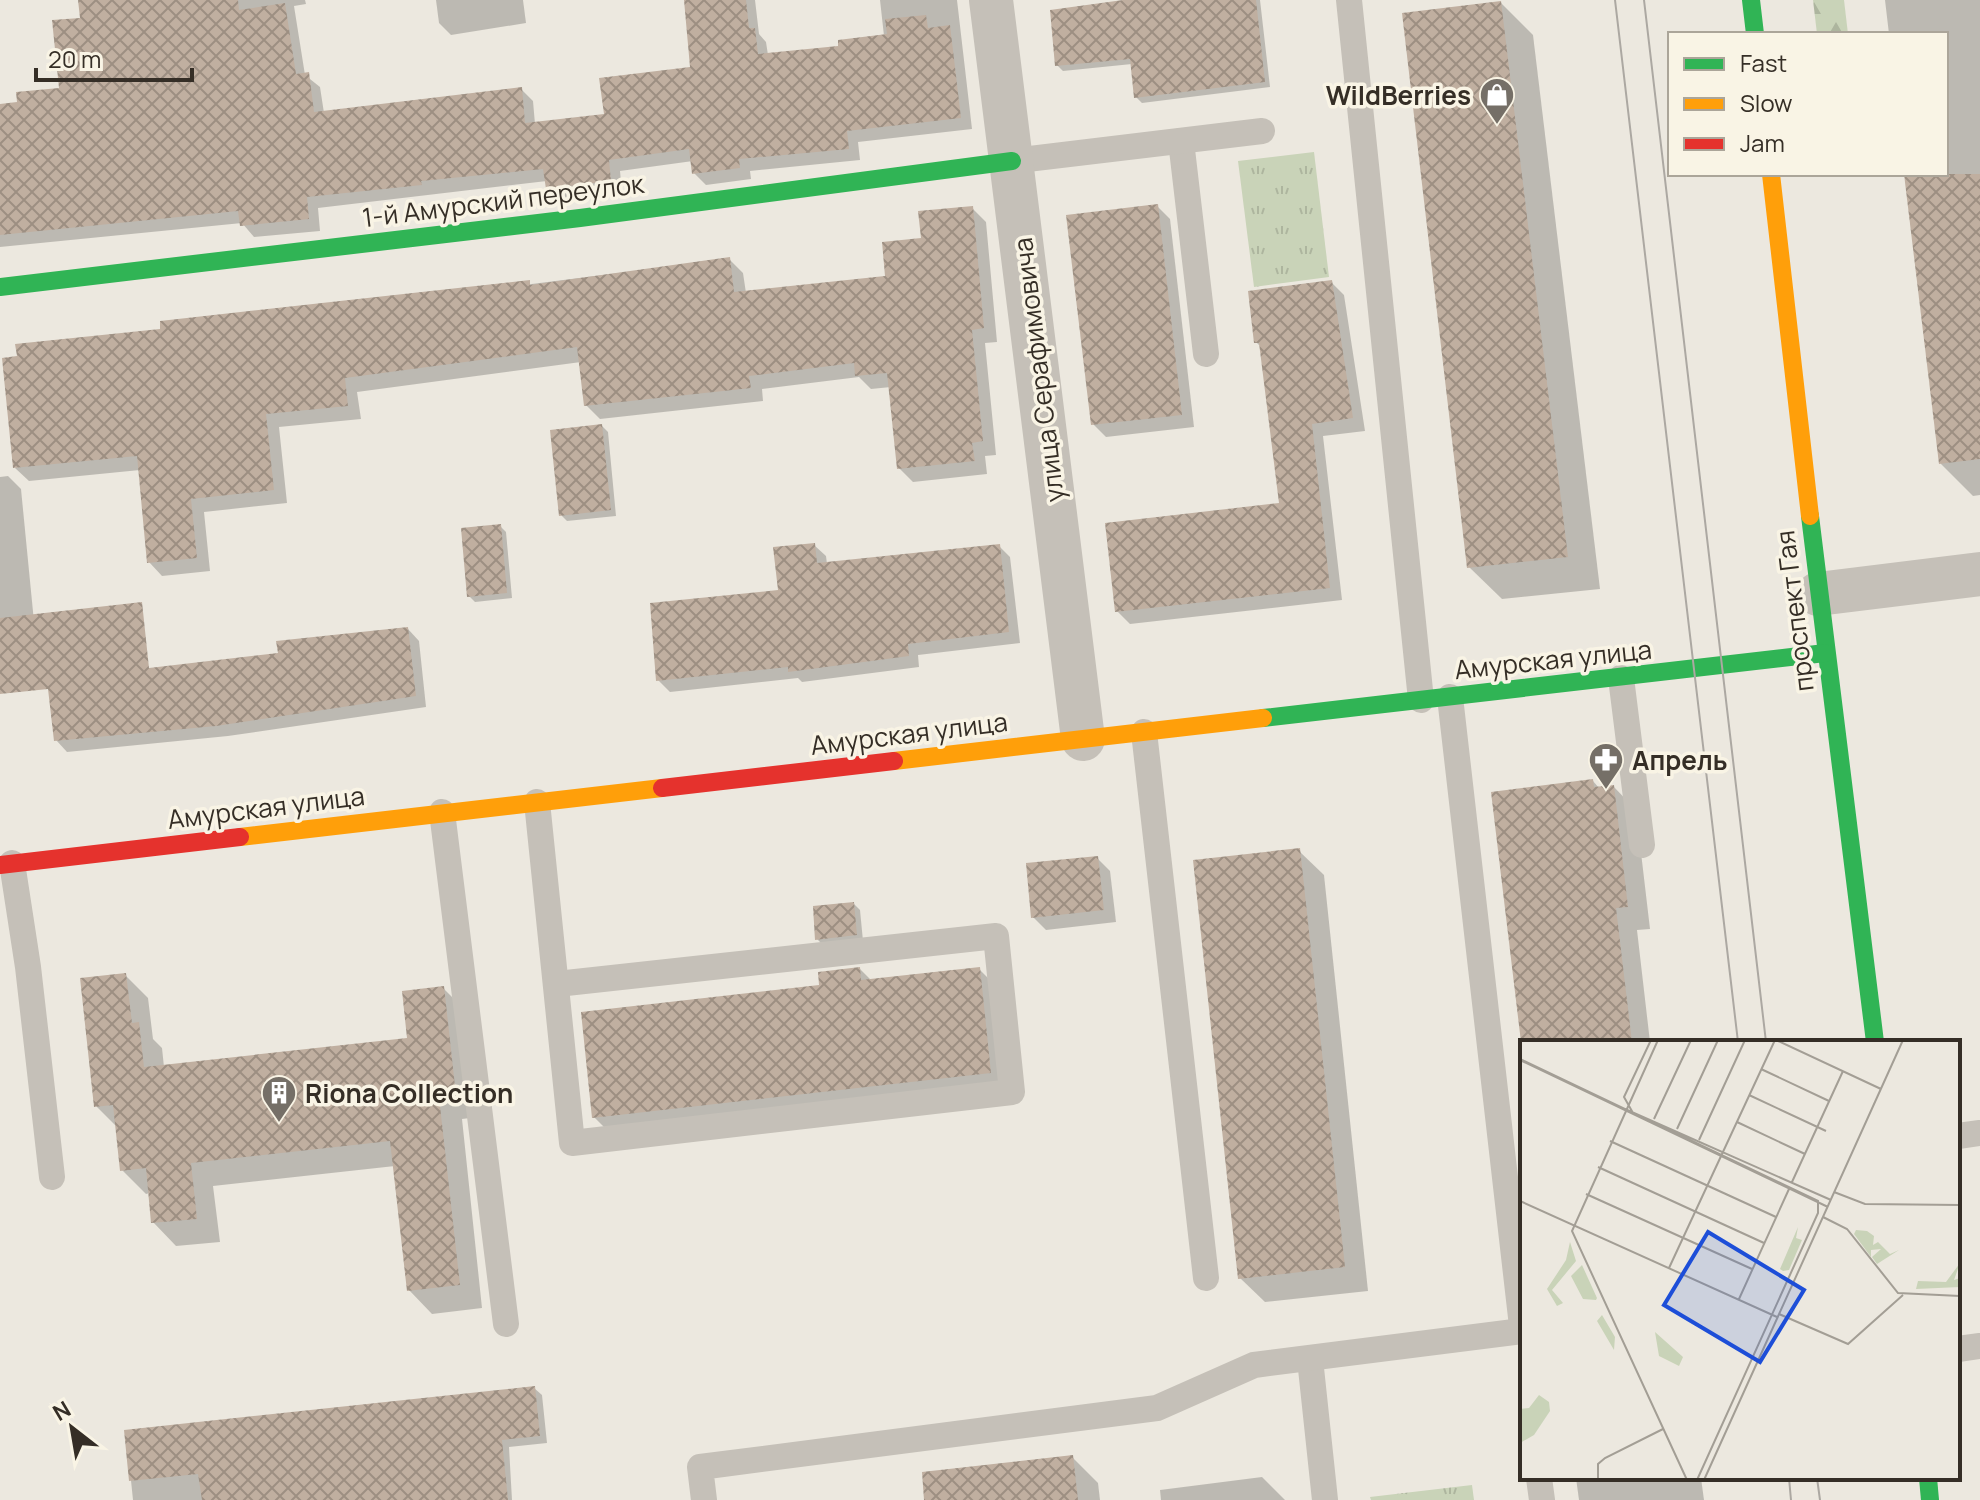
<svg xmlns="http://www.w3.org/2000/svg" width="1980" height="1500" font-family="Manrope,sans-serif">
<style>
.forest{fill:url(#forest-firs)}
.park{fill:url(#park-tufts)}
.shadow{fill:#0003}
.building{fill:url(#building-cross-hatch)}
.lines{fill:none;stroke-linecap:round;stroke-linejoin:round}
.lane{stroke:#c5c0b8;stroke-width:26}
.street{stroke:#c5c0b8;stroke-width:44}
.fast{stroke:#30b455;stroke-width:18}
.slow{stroke:#ff9f0a;stroke-width:18}
.jam{stroke:#e5322d;stroke-width:18}
.tram{stroke:#aca8a2;stroke-width:2}
.labels{text-anchor:middle;dominant-baseline:central;stroke-width:7;stroke-linejoin:round;paint-order:stroke}
.poi-label{font-size:26px;font-weight:bold;fill:#352e26;stroke:#f9f4e5;text-anchor:start}
.street-label{font-size:26px;fill:#352e26;stroke:#f9f4e5}
.inset-road{fill:none;stroke:#a39e95;stroke-width:2}
.view{fill:#1d4ed8;fill-opacity:0.15;stroke:#1d4ed8;stroke-width:4}
.inset-edge{fill:none;stroke:#352e26;stroke-width:4}
</style>
<defs>
<pattern id="forest-firs" width="22" height="20" patternUnits="userSpaceOnUse" patternTransform="scale(2)"><rect width="22" height="20" fill="#c9d3b8"/><path d="M5 1l3.5 6h-7zM16 11l3.5 6h-7z" fill="#adb59e"/></pattern>
<pattern id="park-tufts" width="24" height="20" patternUnits="userSpaceOnUse" patternTransform="scale(2)"><rect width="24" height="20" fill="#c9d3b8"/><path d="M3 7l-1-3M5 7V3M7 7l1-3M15 17l-1-3M17 17v-4M19 17l1-3" fill="none" stroke="#adb59e"/></pattern>
<pattern id="building-cross-hatch" width="8" height="8" patternUnits="userSpaceOnUse" patternTransform="scale(2)"><rect width="8" height="8" fill="#c0afa0"/><path d="M0 0l8 8M0 8l8-8" fill="none" stroke="#9d8f82"/></pattern>
</defs>
<rect width="100%" height="100%" fill="#ece8df"/>
<!-- forest -->
<polygon class="forest" points="1813,0 1844,0 1848,34 1817,34"/>
<!-- park -->
<g class="park">
<polygon points="1314,152 1329,277 1254,287 1238,161"/>
<polygon points="1472,1485 1474,1500 1371,1500 1370,1497"/>
</g>
<!-- shadow -->
<g class="shadow">
<polygon points="80,0 305,0 306,4 294,6 305,75 320,87 324,113 521,89 533,101 535,124 606,116 692,69 686,0 755,0 759,34 766,42 768,55 840,48 884,36 880,0 957,0 972,129 858,142 860,160 750,171 751,179 706,185 694,173 693,161 620,171 622,192 559,200 547,188 547,181 318,208 320,231 254,237 242,223 0,247 0,106 20,104 62,90 83,20"/>
<polygon points="436,0 523,0 526,23 451,35 439,23"/>
<polygon points="1146,0 1260,0 1270,87 1142,103 1136,97 1132,64 1063,71 1057,65"/>
<polygon points="1885,0 1980,0 1980,495 1973,496 1941,464 1906,174 1946,174 1946,34 1889,34"/>
<polygon points="1501,3 1533,35 1600,589 1502,599 1469,567"/>
<polygon points="1157,206 1170,219 1194,427 1106,437 1093,424"/>
<polygon points="972,208 986,222 997,342 985,343 996,455 985,456 987,474 913,482 899,468 891,387 871,389 859,377 762,389 763,401 600,419 586,405 581,362 357,392 361,419 279,427 287,503 204,512 210,571 162,576 149,562 140,470 29,481 15,468 163,331 729,259 743,273 746,293 887,278 923,240"/>
<polygon points="1331,282 1344,295 1365,431 1323,436 1342,600 1130,624 1117,611 1281,505 1261,347 1256,342"/>
<polygon points="602,426 608,432 616,516 567,521 561,515"/>
<polygon points="8,476 21,489 35,632 0,635 0,477"/>
<polygon points="500,526 506,532 512,598 475,602 469,596"/>
<polygon points="814,545 826,556 827,564 999,546 1010,557 1020,643 918,655 919,667 802,682 798,678 670,692 658,680 781,592"/>
<polygon points="408,629 419,641 426,707 228,736 67,752 56,740 280,655"/>
<polygon points="1593,781 1599,788 1614,787 1636,810 1650,929 1637,930 1650,1042 1523,1042"/>
<polygon points="1299,851 1324,875 1368,1291 1265,1302 1240,1278"/>
<polygon points="1097,858 1110,871 1116,922 1046,930 1033,917"/>
<polygon points="854,904 860,910 863,941 823,945 817,939"/>
<polygon points="860,969 872,981 979,969 992,982 1003,1086 607,1130 594,1117 821,987"/>
<polygon points="125,975 148,998 153,1039 162,1048 164,1067 409,1040 443,988 466,1011 478,1117 462,1119 482,1308 432,1314 409,1290 395,1166 213,1186 220,1242 176,1246 153,1222 150,1193 146,1194 122,1170 118,1128 96,1106"/>
<polygon points="534,1388 542,1395 547,1443 509,1447 512,1500 133,1500 126,1432"/>
<polygon points="1072,1457 1098,1483 1100,1500 933,1500"/>
<polygon points="1262,1477 1285,1500 1161,1500 1160,1490"/>
<polygon points="1576,1478 1701,1478 1704,1500 1579,1500"/>
</g>
<!-- building -->
<g class="building">
<polygon points="78,0 238,0 239,10 285,3 296,74 309,72 314,112 522,87 525,123 604,114 599,78 690,67 684,0 746,0 749,28 755,28 758,54 838,46 838,40 887,34 885,19 926,15 928,28 950,25 961,118 847,131 849,149 739,159 740,168 692,174 689,149 609,160 611,181 546,189 543,169 421,181 422,185 307,197 309,219 240,226 238,211 0,235 0,104 17,102 16,92 59,88 52,20 80,18"/>
<polygon points="1123,0 1256,0 1265,82 1134,98 1130,59 1055,66 1050,10"/>
<polygon points="1501,1 1568,557 1467,568 1402,13"/>
<polygon points="1904,174 1980,174 1980,459 1939,464"/>
<polygon points="1158,204 1182,415 1091,425 1066,215"/>
<polygon points="973,206 984,328 972,330 983,441 972,443 975,461 897,469 887,373 855,376 854,363 749,376 751,388 584,406 577,347 345,378 348,406 266,414 274,490 191,499 197,558 147,563 137,456 13,468 2,358 17,356 15,344 160,329 160,321 530,280 530,285 730,257 734,292 885,276 882,242 921,238 918,211"/>
<polygon points="1332,280 1353,418 1312,424 1330,588 1115,612 1105,523 1279,503 1259,343 1254,343 1248,291"/>
<polygon points="602,424 611,510 559,516 550,430"/>
<polygon points="501,524 507,593 467,597 461,528"/>
<polygon points="815,543 817,563 1000,544 1009,632 908,644 909,656 788,672 788,667 656,681 650,603 778,590 773,547"/>
<polygon points="142,602 149,668 278,653 276,641 408,627 416,696 216,726 54,741 48,689 0,694 0,618"/>
<polygon points="1593,779 1594,787 1614,785 1628,907 1616,908 1632,1042 1521,1042 1491,792"/>
<polygon points="1300,848 1345,1267 1238,1279 1193,860"/>
<polygon points="1098,856 1104,910 1031,918 1026,863"/>
<polygon points="854,902 857,935 815,940 813,906"/>
<polygon points="860,967 861,980 980,967 991,1073 592,1118 581,1012 819,985 818,972"/>
<polygon points="126,973 132,1023 139,1022 144,1067 407,1038 402,991 444,986 456,1095 439,1097 460,1285 407,1291 390,1141 191,1163 197,1219 151,1223 146,1168 120,1171 113,1105 94,1107 80,978"/>
<polygon points="535,1386 540,1436 502,1440 508,1500 202,1500 198,1474 129,1481 124,1430"/>
<polygon points="1073,1455 1078,1500 924,1500 922,1472"/>
</g>
<g class="lines">
<!-- lane -->
<g class="lane">
<polyline points="1349,0 1421,700"/>
<polyline points="1181,141 1206,354"/>
<polyline points="1012,161 1262,131"/>
<polyline points="1621,678 1642,845"/>
<polyline points="1450,697 1522,1326"/>
<polyline points="1144,732 1206,1278"/>
<polyline points="537,802 572,1143 1012,1092 996,936 557,984"/>
<polyline points="442,812 506,1324"/>
<polyline points="12,863 28,967 52,1177"/>
<polyline points="1958,1136 1980,1133"/>
<polyline points="1958,1349 1980,1346"/>
<polyline points="1310,1359 1325,1500"/>
<polyline points="1539,1478 1542,1500"/>
<polyline points="704,1500 700,1467 1157,1408 1254,1365 1522,1331"/>
</g>
<!-- street -->
<g class="street">
<polyline points="991,0 1083,739"/>
<polyline points="1818,594 1980,574"/>
</g>
<!-- fast -->
<g class="fast">
<polyline points="1751,0 1755,34"/>
<polyline points="0,287 580,218 1012,161"/>
<polyline points="1810,516 1875,1042"/>
<polyline points="1263,718 1825,653"/>
<polyline points="1928,1478 1930,1500"/>
</g>
<!-- slow -->
<g class="slow">
<polyline points="1771,174 1810,516"/>
<polyline points="894,761 1263,718"/>
<polyline points="240,837 662,788"/>
</g>
<!-- jam -->
<g class="jam">
<polyline points="662,788 894,761"/>
<polyline points="0,865 240,837"/>
</g>
<!-- tram -->
<g class="tram">
<polyline points="1615,0 1738,1042"/>
<polyline points="1644,0 1766,1042"/>
<polyline points="1789,1478 1791,1500"/>
<polyline points="1817,1478 1820,1500"/>
</g>
</g>
<!-- icons -->
<defs>
<symbol id="shop-pin" viewBox="-11 -11 22 30"><path d="M0 17L-7.5 6A9.5 9.5 0 1 1 7.5 6Z" fill="#756f67" stroke="#f9f4e5"/><path d="M-5-2.5h2.3a2.7 3.5 0 0 1 5.4 0H5L5.5 6h-11ZM-1.5-2.5h3a1.5 2.3 0 0 0-3 0Z" fill="#fff"/></symbol>
<symbol id="pharmacy-pin" viewBox="-11 -11 22 30"><path d="M0 17L-7.5 6A9.5 9.5 0 1 1 7.5 6Z" fill="#756f67" stroke="#f9f4e5"/><path d="M-2-6h4v4h4v4h-4v4h-4v-4h-4v-4h4Z" fill="#fff"/></symbol>
<symbol id="building-pin" viewBox="-11 -11 22 30"><path d="M0 17L-7.5 6A9.5 9.5 0 1 1 7.5 6Z" fill="#756f67" stroke="#f9f4e5"/><path d="M-4-6H4V6H1V3H-1V6H-4ZM-2.5-4.3h1.7v1.8h-1.7ZM.8-4.3h1.7v1.8H.8ZM-2.5-1h1.7V.8h-1.7ZM.8-1h1.7V.8H.8Z" fill="#fff"/></symbol>
</defs>
<g fill-rule="evenodd">
<use href="#shop-pin" x="1477" y="75" width="40" height="54"/>
<use href="#pharmacy-pin" x="1586" y="740" width="40" height="54"/>
<use href="#building-pin" x="259" y="1073" width="40" height="54"/>
</g>
<g class="labels">
<!-- poi labels -->
<g class="poi-label">
<text x="1471" y="95" text-anchor="end">WildBerries</text>
<text x="1632" y="760">Апрель</text>
<text x="305" y="1093">Riona Collection</text>
</g>
<!-- street labels -->
<g class="street-label">
<text transform="translate(503 200) rotate(-7)">1-й Амурский переулок</text>
<text transform="translate(1038 370) rotate(-97)">улица Серафимовича</text>
<text transform="translate(1794 611) rotate(-97)">проспект Гая</text>
<text transform="translate(1553 659) rotate(-6)">Амурская улица</text>
<text transform="translate(909 733) rotate(-7)">Амурская улица</text>
<text transform="translate(266 807) rotate(-7)">Амурская улица</text>
</g>
</g>
<!-- overview -->
<g transform="translate(1520 1040)">
<rect width="440" height="440" fill="#ece8df"/>
<path d="M50,202L56,221L32,250L43,263L37,266L27,249L46,220ZM62,225L77,258L76,260L63,259L51,236Z" fill="#c9d3b8"/>
<path d="M278,187L276,198L282,200L269,230L263,231L260,229ZM336,190L347,191L354,196L353,205L358,202L370,214L379,210L357,224L352,217L361,209L351,210V217L334,194ZM440,223L434,240L440,238V247L396,249L398,241L426,242ZM82,275L95,297L94,310L77,281ZM135,292L163,317L159,326L139,316ZM19,355L29,362L30,371L14,395L0,403V369L9,368Z" fill="#c9d3b8"/>
<path class="inset-road" d="M138,0L52,191L167,440M256,0L361,49M0,19L298,161V173L177,440M0,20L308,167M241,29L309,61M229,55L306,91M105,69L311,160M113,73L104,57L131,0M134,79L171,0M217,82L285,114M157,89L198,0M179,100L225,0M90,101L256,177M78,127L244,203M272,142L323,31M314,152L345,164L440,165M66,154L232,229M0,161L257,277M303,177L327,189L378,253L440,256M149,228L255,0M219,259L269,149M259,274L328,304L383,255M78,440V424L85,418L143,389M184,440L383,0"/>
<path class="view" d="M188,192L284,250L240,322L144,265Z"/>
<rect width="440" height="440" class="inset-edge"/>
</g>
<!-- legend -->
<rect x="1668" y="32" width="280" height="144" fill="#f9f4e5" stroke="#aba599" stroke-width="2"/>
<rect x="1684" y="58" width="40" height="12" fill="#30b455" stroke="#aba599" stroke-width="2"/>
<text x="1740" y="72" font-size="24" fill="#352e26">Fast</text>
<rect x="1684" y="98" width="40" height="12" fill="#ff9f0a" stroke="#aba599" stroke-width="2"/>
<text x="1740" y="112" font-size="24" fill="#352e26">Slow</text>
<rect x="1684" y="138" width="40" height="12" fill="#e5322d" stroke="#aba599" stroke-width="2"/>
<text x="1740" y="152" font-size="24" fill="#352e26">Jam</text>
<!-- north arrow -->
<g transform="translate(72 1428) rotate(329)" stroke="#f9f4e5" stroke-width="6" paint-order="stroke">
<path d="M0-6L14 30L0 20L-14 30Z" fill="#352e26"/>
<text y="-12" font-size="22" font-weight="bold" text-anchor="middle" fill="#352e26">N</text>
</g>
<!-- scale -->
<path d="M36 68v12h156v-12" fill="none" stroke="#352e26" stroke-width="4"/>
<text x="48" y="68" font-size="24" fill="#352e26" stroke="#f9f4e5" stroke-width="6" paint-order="stroke">20 m</text>
</svg>
